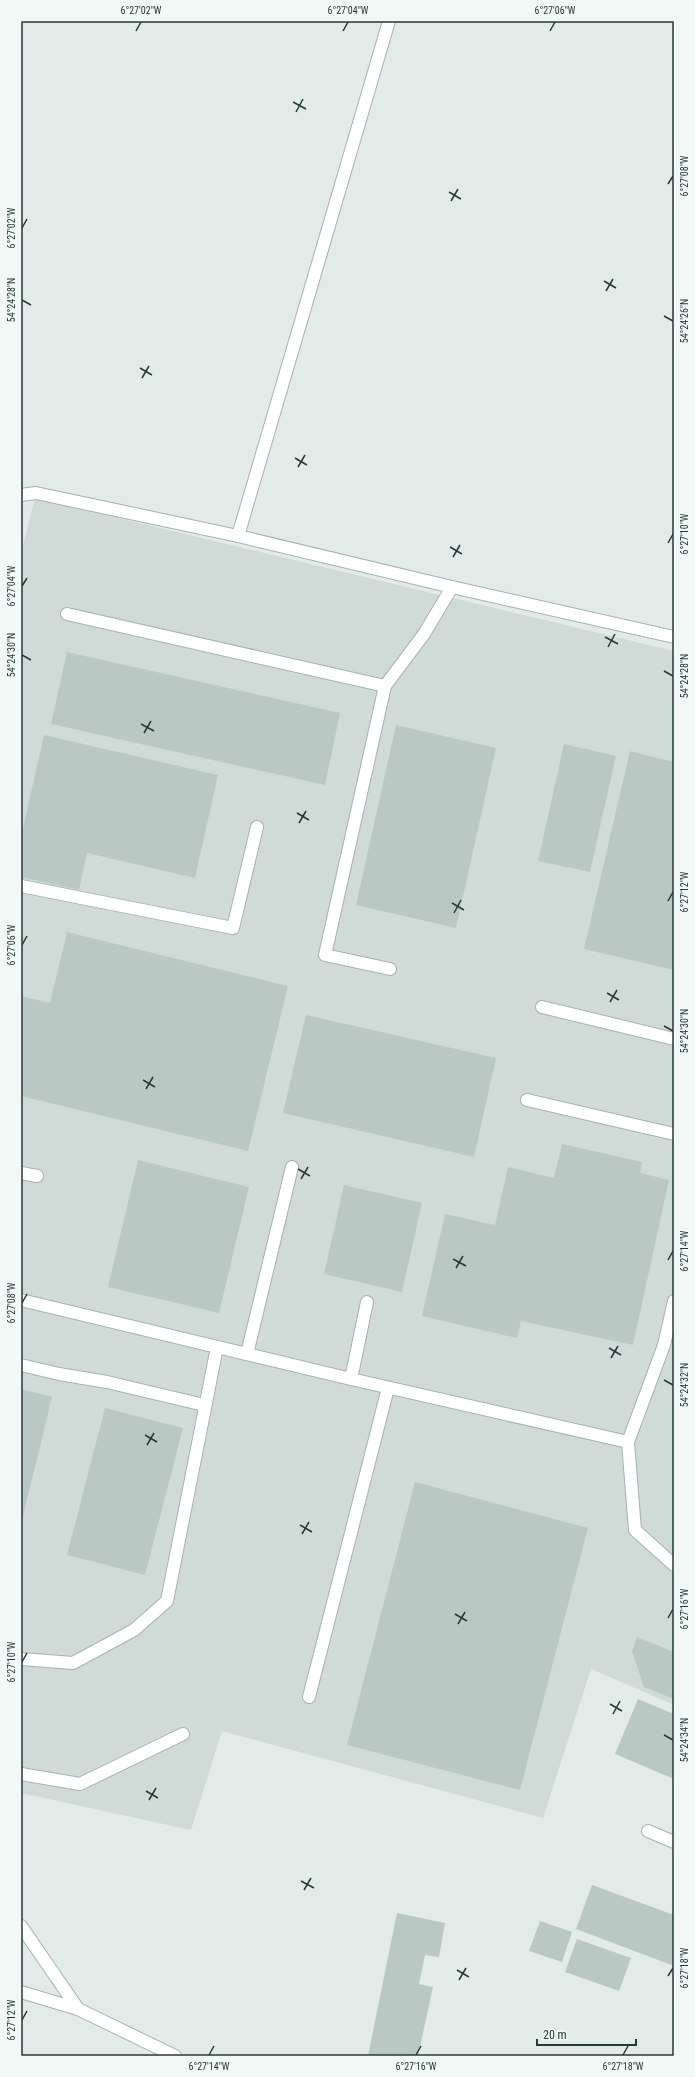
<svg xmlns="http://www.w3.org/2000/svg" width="695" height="2077" font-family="'Roboto Condensed',sans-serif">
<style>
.built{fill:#d0dbd7}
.building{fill:#bac8c4}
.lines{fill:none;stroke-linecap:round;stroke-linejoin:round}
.lane-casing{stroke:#a5b2af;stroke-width:14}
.street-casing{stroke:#a5b2af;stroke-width:14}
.lane{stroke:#fff;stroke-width:12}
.street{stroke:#fff;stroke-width:12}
.ticks{fill:none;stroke:#233a37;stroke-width:1.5}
.neatline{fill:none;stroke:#233a37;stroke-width:1.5}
.ticks-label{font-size:10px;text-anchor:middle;fill:#233a37}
</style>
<rect width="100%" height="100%" fill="#e2ebe8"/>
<!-- built -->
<polygon class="built" points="35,498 674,651 674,1705 591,1669 543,1818 222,1731 191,1830 21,1793 21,554"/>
<!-- building -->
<g class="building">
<polygon points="67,652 340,713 325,785 51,724"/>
<polygon points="396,725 496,748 456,928 356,905"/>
<polygon points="44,735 218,775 195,878 87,853 79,890 21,877 21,837"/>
<polygon points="564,744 616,756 590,872 538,861"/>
<polygon points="630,751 674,762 674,970 584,949"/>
<polygon points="67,932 288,986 248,1151 21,1096 21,996 50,1003"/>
<polygon points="306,1015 496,1058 474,1157 283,1113"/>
<polygon points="562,1144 642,1162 640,1173 669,1180 633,1345 521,1321 517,1338 422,1316 445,1214 495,1225 508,1167 554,1178"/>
<polygon points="138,1160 249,1187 219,1313 108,1287"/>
<polygon points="344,1185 422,1203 402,1292 324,1274"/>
<polygon points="21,1389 52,1397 22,1520 21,1520"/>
<polygon points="105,1408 183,1428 145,1575 67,1555"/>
<polygon points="415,1482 588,1528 520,1790 347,1745"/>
<polygon points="637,1637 674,1652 674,1699 644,1687 632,1651"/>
<polygon points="638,1699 674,1714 674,1779 615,1754"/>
<polygon points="592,1885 674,1915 674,1966 576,1929"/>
<polygon points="397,1913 445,1923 439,1957 425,1955 419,1984 433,1987 418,2056 368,2056"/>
<polygon points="540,1921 572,1932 562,1962 529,1951"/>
<polygon points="577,1939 631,1958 619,1991 565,1972"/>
</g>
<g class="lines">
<defs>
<g id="lane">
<polyline points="67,614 385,686 424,634 452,587"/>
<polyline points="385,686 325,955 390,969"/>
<polyline points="21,886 233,928 257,827"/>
<polyline points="542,1007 674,1039"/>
<polyline points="527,1100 674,1134"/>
<polyline points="21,1173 37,1176"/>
<polyline points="21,1300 351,1379 628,1442 664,1345 674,1301"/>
<polyline points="247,1354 292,1167"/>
<polyline points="21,1365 59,1374 107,1382 204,1405"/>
<polyline points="351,1379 367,1302"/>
<polyline points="628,1442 635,1530 674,1565"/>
<polyline points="21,1659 73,1663 134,1630 167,1601 217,1347"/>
<polyline points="309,1697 388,1388"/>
<polyline points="21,1774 80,1784 183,1734"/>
<polyline points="648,1831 674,1842"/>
<polyline points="21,1926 78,2009"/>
<polyline points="21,1992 78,2009"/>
</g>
<g id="street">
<polyline points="21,495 36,493 238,536 452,587 674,637"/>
<polyline points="238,536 389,21"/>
<polyline points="78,2009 175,2056"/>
</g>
</defs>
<!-- lane casing -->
<use href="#lane" class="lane-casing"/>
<!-- street casing -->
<use href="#street" class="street-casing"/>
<!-- lane -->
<use href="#lane" class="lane"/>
<!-- street -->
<use href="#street" class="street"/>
</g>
<!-- ticks -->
<path class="ticks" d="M136,31L141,22M343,31L348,22M550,31L555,22M293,102L306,109M296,112L303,99M668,184L673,176M449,192L461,199M451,201L458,189M22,228L27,219M604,281L616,288M606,291L613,279M22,300L31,305M664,316L673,321M140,368L152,375M142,378L149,366M295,458L307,465M298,467L305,455M668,543L673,534M450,547L462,554M453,557L460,545M22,586L27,578M605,637L618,644M608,647L615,634M22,655L31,660M664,671L673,676M141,724L154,731M144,733L151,721M297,813L309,820M299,823L306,811M668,901L673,892M452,903L464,910M454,913L461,900M22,945L27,936M607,993L619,1000M610,1002L617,990M664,1026L673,1031M143,1080L155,1087M146,1089L153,1077M298,1169L310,1176M301,1179L308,1167M453,1259L466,1266M668,1260L673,1251M456,1268L463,1256M22,1303L27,1294M609,1348L621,1355M611,1358L618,1346M664,1380L673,1385M145,1435L157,1442M147,1445L154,1433M300,1525L312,1532M302,1534L309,1522M455,1614L467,1621M668,1618L673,1609M458,1624L465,1612M22,1662L27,1653M610,1704L622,1711M613,1714L620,1701M664,1735L673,1740M146,1791L158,1798M149,1800L156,1788M301,1881L314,1888M304,1890L311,1878M457,1970L469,1977M668,1976L673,1968M459,1980L466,1968M22,2020L27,2011M209,2055L214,2046M416,2055L421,2046M623,2055L628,2046"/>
<!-- border -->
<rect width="695" height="2077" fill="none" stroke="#f2f8f6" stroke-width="44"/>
<!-- scale -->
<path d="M537 2039v6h99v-6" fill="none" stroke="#233a37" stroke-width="2"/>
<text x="543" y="2039" font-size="12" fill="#233a37" stroke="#f2f8f6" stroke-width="3" paint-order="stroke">20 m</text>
<rect x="22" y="22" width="651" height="2033" class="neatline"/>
<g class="ticks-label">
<text x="141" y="14">6°27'02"W</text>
<text x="348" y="14">6°27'04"W</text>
<text x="555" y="14">6°27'06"W</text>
<text transform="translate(684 176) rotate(-90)" y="4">6°27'08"W</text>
<text transform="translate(11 228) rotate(-90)" y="4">6°27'02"W</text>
<text transform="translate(11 300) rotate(-90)" y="4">54°24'28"N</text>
<text transform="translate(684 321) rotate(-90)" y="4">54°24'26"N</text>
<text transform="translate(684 534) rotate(-90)" y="4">6°27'10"W</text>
<text transform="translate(11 586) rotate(-90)" y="4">6°27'04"W</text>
<text transform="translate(11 655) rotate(-90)" y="4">54°24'30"N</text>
<text transform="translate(684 676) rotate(-90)" y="4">54°24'28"N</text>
<text transform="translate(684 892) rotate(-90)" y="4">6°27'12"W</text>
<text transform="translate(11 945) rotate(-90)" y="4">6°27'06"W</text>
<text transform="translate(684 1031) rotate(-90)" y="4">54°24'30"N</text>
<text transform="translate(684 1251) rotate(-90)" y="4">6°27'14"W</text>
<text transform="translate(11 1303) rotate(-90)" y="4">6°27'08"W</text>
<text transform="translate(684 1385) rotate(-90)" y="4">54°24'32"N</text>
<text transform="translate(684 1609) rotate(-90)" y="4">6°27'16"W</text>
<text transform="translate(11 1662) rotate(-90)" y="4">6°27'10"W</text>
<text transform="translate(684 1740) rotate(-90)" y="4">54°24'34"N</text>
<text transform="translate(684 1968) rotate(-90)" y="4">6°27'18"W</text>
<text transform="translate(11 2020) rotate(-90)" y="4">6°27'12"W</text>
<text x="209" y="2070">6°27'14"W</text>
<text x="416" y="2070">6°27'16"W</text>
<text x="623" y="2070">6°27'18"W</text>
</g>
</svg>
